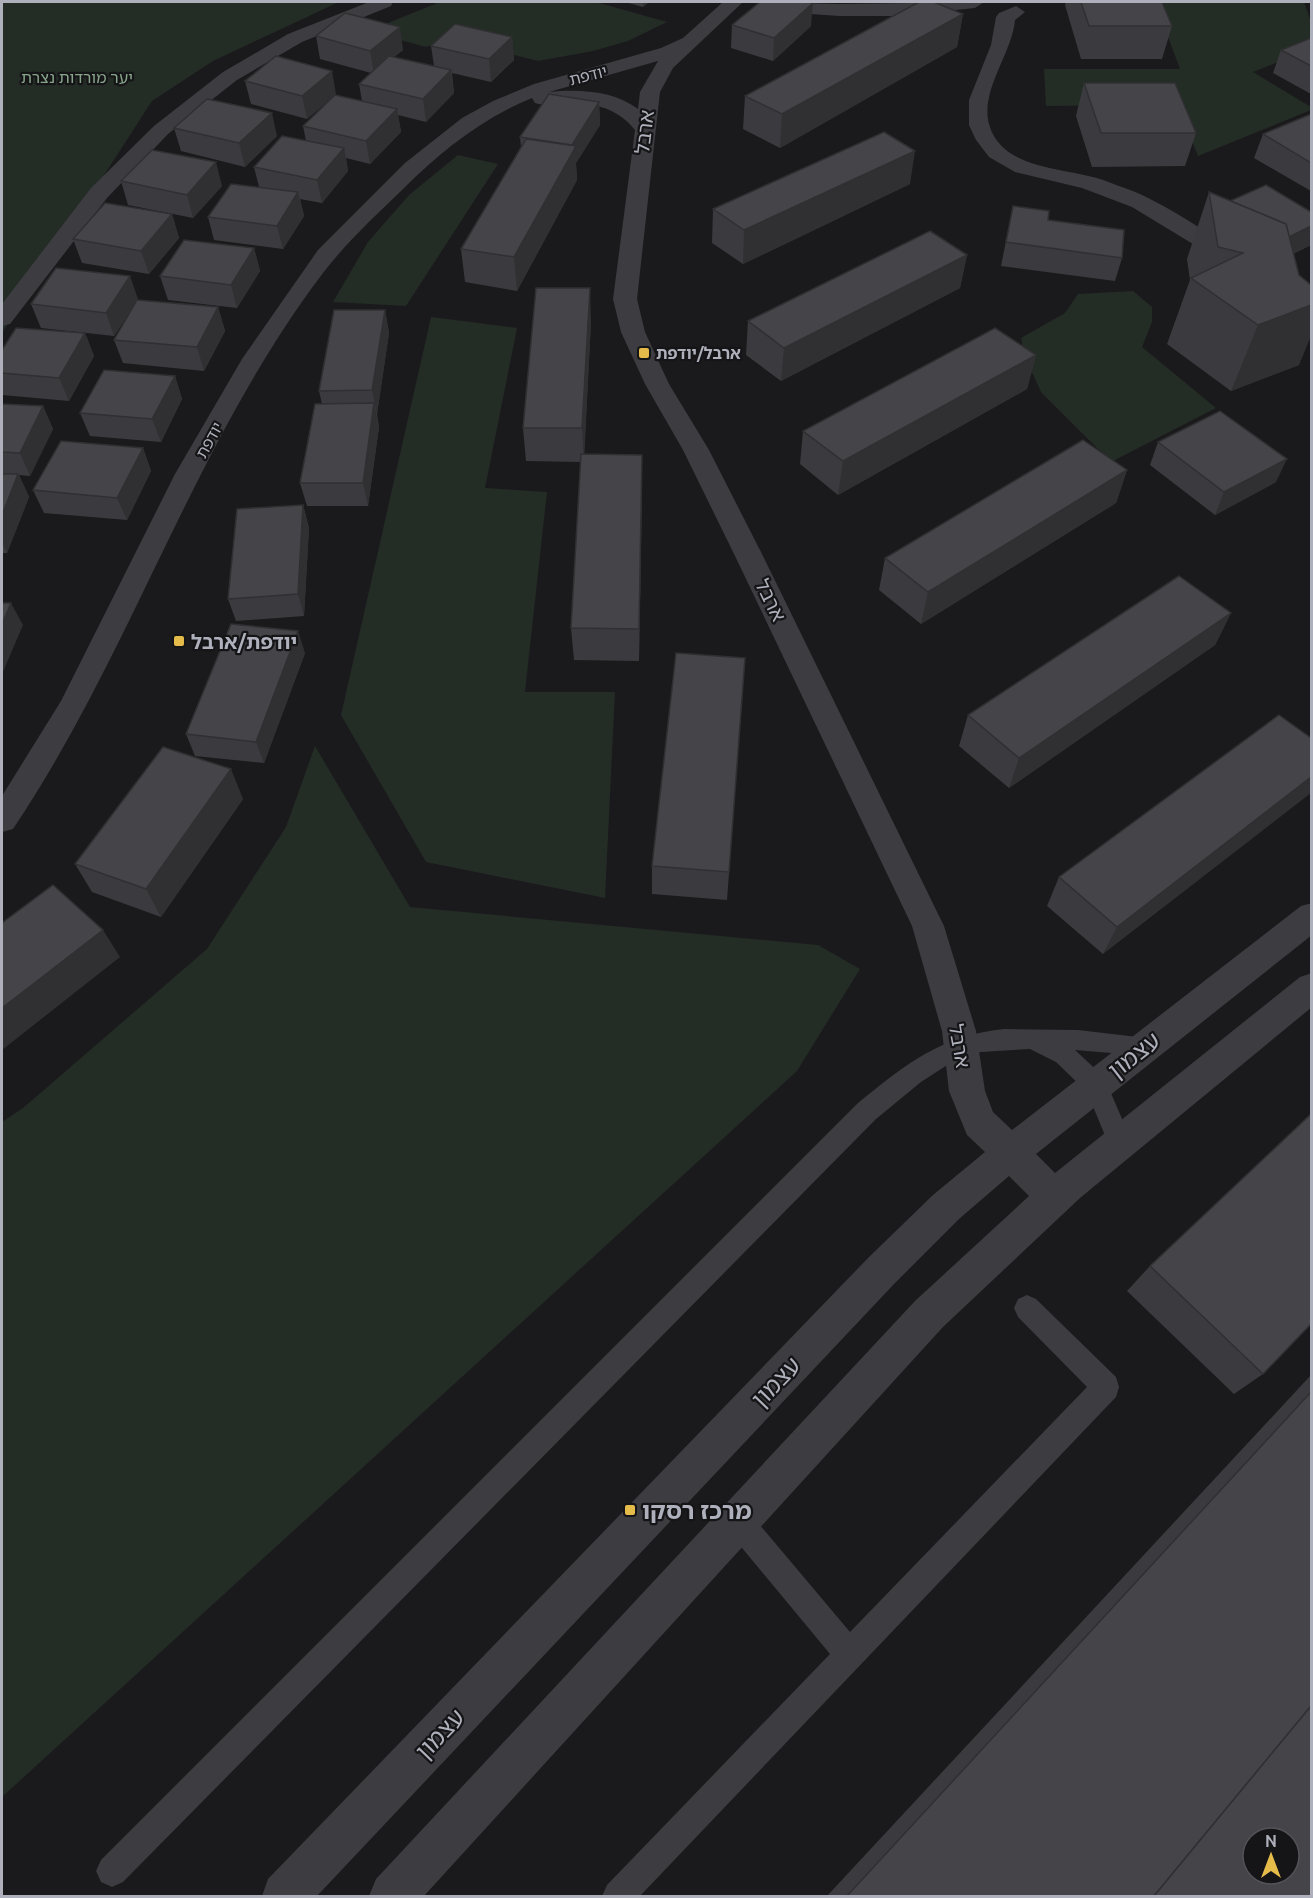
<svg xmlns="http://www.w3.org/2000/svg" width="1313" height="1898" font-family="Ubuntu,'Noto Sans Hebrew',sans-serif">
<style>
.green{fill:#242c26}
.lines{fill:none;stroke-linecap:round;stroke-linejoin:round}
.service{fill:#3c3c41;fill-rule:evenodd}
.minor{fill:#3c3c41;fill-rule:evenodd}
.wall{fill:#3b3b3f}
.shaded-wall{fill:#303033}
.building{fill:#454549;stroke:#303033;stroke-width:1.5;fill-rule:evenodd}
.poi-dot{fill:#e5bb4a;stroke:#151517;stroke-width:2}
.labels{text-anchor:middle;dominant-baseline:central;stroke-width:4.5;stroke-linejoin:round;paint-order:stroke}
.far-street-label{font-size:16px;fill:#aeb1bb;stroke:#151517}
.far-park-label{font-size:16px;fill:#87a48a;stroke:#151517}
.far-poi-label{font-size:16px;font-weight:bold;fill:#aeb1bb;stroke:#151517;text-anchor:start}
.street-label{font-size:20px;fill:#aeb1bb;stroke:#151517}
.poi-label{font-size:20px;font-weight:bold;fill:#aeb1bb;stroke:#151517;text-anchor:start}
.near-street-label{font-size:24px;fill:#aeb1bb;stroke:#151517}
.near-poi-label{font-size:24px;font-weight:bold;fill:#aeb1bb;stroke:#151517;text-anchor:start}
</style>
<rect width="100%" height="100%" fill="#1a1a1c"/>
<!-- green -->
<g class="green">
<polygon points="2,2 339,2 213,61 152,101 2,333"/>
<polygon points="440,2 596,2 667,22 628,41 593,51 538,61 449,39 426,47 368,31"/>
<polygon points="1155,2 1304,2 1311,22 1311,49 1253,72 1311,107 1311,110 1198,156 1177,105 1046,106 1044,69 1180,69"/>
<polygon points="458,155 498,164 406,306 333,302 368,242 409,195"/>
<polygon points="1133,291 1152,307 1152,322 1142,347 1216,408 1111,462 1041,392 1025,357 1021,338 1065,313 1078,294"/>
<polygon points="431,317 517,328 485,488 547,492 525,692 615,692 605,898 426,862 341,715"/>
<polygon points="315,746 410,907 818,945 860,969 797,1071 2,1797 2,1122 23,1108 207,949 286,827"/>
</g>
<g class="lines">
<!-- service -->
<g class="service">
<path d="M1004,1029L1078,1030L1155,1039L1159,1046L1155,1053L1147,1056L1075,1050L1104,1077L1132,1142L1129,1150L1120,1153L1111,1150L1087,1092L1056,1062L1030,1049L981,1052L958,1058L921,1082L876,1119L123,1882L112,1887L101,1882L96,1871L101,1860L858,1103C906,1064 940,1036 1004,1029Z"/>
<polygon points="1027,1295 1036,1299 1116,1377 1119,1387 1116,1397 640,1896 602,1896 607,1885 830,1654 728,1531 724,1521 728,1511 738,1507 748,1511 850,1632 1087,1387 1018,1317 1014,1308 1018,1299"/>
</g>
<!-- minor -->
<g class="minor">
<polygon points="369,2 393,2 391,6 302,42 237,80 168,134 107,198 10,324 2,326 2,304 91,188 154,126 223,72 288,34"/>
<path d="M723,2H743L673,68L660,92L637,299L645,332L669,384L709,450L763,556L944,926L976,1031L985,1091L993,1112L1012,1130L1301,906L1312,903V935L1036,1154L1055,1173L1300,977L1312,973V1007L1080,1198L943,1327L424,1896H369L376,1879L915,1301L1029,1196L1009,1176L959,1219L895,1283L317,1896H262L268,1879L869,1257L933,1195L985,1152L967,1135L949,1091L942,1031L912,926L735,556L683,450L645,384L621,332L613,299L635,130C617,107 592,102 563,103C553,104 544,106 535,103L532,98C482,118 440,152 402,190C375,216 346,243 323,273C194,443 132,652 13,829L2,832V796L61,701L175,474L242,359L318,250L405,163L462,118L493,101L534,84L661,48L683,38ZM658,61L640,92L638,109C613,90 578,89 549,92Z"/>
<polygon points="760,2 839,4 984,2 975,8 897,16 839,16 767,11 760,9 758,5"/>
<path d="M1016,6L1025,12L1015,20C1012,54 980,90 989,124C1002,172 1069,167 1106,181C1121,187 1138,192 1152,200C1206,227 1252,269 1312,286V301L1281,292L1239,272L1132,207L1082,188L1015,172L989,157L976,140L969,125V100L991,45L996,17L999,13Z"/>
</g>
</g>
<!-- wall -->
<g class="wall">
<polygon points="625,2 649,2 643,7"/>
<polygon points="1066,2 1162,2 1172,26 1162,59 1081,59 1065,5"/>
<polygon points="963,14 957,47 780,148 743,129 745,96"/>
<polygon points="732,25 811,26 773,61 731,48"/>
<polygon points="316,36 403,50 394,57 434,66 431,46 512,37 514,60 491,82 452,73 454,93 426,122 398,115 401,132 370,164 346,158 348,171 322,203 300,199 304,216 283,249 214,240 208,217 259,187 254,167 306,141 303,126 334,96 307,119 251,104 245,81 336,94 335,95 362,101 359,84 371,73 320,59"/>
<polygon points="1311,38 1311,94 1273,73 1281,50"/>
<polygon points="1084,83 1196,133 1185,166 1092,167 1076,116"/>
<polygon points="599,102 600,125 576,163 577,180 517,291 465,282 461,249 521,147 520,137"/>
<polygon points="1311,114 1311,191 1254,158 1263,134"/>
<polygon points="174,128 277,136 245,167 181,151"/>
<polygon points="121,181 222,186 193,218 128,205"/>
<polygon points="910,184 743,264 712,243 713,209"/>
<polygon points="1209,192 1230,201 1311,212 1311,245 1293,254 1299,365 1231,391 1167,344 1190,280 1187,259"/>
<polygon points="1013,206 1048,220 1122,258 1115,281 1001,266"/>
<polygon points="172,214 179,238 149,274 82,263 73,239"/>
<polygon points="254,248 260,271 237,308 168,300 160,276"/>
<polygon points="967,255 960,288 781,381 746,355 748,321"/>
<polygon points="138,299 114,336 41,328 31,304"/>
<polygon points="218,307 225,331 204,371 123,363 114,340"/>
<polygon points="385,310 389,333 377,414 379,427 368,506 307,506 300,483 322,404 319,391"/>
<polygon points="591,322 584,454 642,455 642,488 639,661 574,660 571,628 581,462 526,461 523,428"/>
<polygon points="85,333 94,356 69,401 2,395 2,350"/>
<polygon points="1036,355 1027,389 838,495 800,464 803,431"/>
<polygon points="175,376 182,399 161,442 90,436 80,413"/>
<polygon points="2,404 43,406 53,429 30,476 19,475 29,497 7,553 2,553"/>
<polygon points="1158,442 1276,482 1215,515 1150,465"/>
<polygon points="143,448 151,471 127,520 44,513 33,490"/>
<polygon points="1127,470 1116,503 921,624 879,590 885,558"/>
<polygon points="303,505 309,528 304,616 236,621 228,599"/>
<polygon points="1231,613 1215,645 1009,788 959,746 968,715"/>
<polygon points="305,653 264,763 195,756 186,734"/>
<polygon points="745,658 727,900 652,894 652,866"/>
<polygon points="1279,715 1103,954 1047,906 1059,877"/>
<polygon points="243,799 161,917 92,892 75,864"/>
<polygon points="1150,1266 1263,1374 1234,1394 1127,1291"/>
<polygon points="1311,1375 1311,1896 827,1896"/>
</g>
<!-- shaded-wall -->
<g class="shaded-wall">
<polygon points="643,2 649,2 643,7"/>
<polygon points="813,3 811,26 773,61 774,38"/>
<polygon points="963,14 957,47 780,148 782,114"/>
<polygon points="400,27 403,50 374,74 370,51"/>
<polygon points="512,37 514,60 491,82 489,59"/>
<polygon points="451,70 454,93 426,122 423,99"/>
<polygon points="332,71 336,94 307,119 302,96"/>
<polygon points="599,102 600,125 576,163 577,180 517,291 514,257 572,145"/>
<polygon points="397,109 401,132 370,164 366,141"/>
<polygon points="272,113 277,136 245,167 239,143"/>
<polygon points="344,148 348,171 322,203 317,180"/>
<polygon points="915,151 910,184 743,264 744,230"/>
<polygon points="216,162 222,186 193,218 187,195"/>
<polygon points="298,192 304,216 283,249 277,226"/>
<polygon points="172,214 179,238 149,274 141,251"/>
<polygon points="1311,226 1311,245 1262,268 1272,245"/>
<polygon points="254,248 260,271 237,308 231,285"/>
<polygon points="967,255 960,288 781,381 784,348"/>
<polygon points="130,276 138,299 114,336 106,313"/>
<polygon points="590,288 591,322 584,462 582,428"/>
<polygon points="1311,305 1311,336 1299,365 1231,391 1258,325"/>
<polygon points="218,307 225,331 204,371 197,347"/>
<polygon points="385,310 389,333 377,414 372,390"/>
<polygon points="85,333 94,356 69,401 59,378"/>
<polygon points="1036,355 1027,389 838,495 843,461"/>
<polygon points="175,376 182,399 161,442 152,419"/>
<polygon points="374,403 379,427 368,506 363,483"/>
<polygon points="43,406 53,429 30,476 20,453"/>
<polygon points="143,448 151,471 127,520 117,498"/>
<polygon points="642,455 642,488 639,661 639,629"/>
<polygon points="1287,459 1276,482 1215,515 1224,492"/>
<polygon points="1127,470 1116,503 921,624 928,592"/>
<polygon points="18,474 29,497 7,553 2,542 2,515"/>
<polygon points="303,505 309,528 304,616 298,594"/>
<polygon points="11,603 23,625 2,674 2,624"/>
<polygon points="1231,613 1215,645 1009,788 1019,758"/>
<polygon points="298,631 305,653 264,763 256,742"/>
<polygon points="231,769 243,799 161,917 146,889"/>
<polygon points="1311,777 1311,793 1103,954 1117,927"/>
<polygon points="103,930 120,957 2,1050 2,1008"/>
</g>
<!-- building -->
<g class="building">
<polygon points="760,2 807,2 813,3 774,38 732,25"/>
<polygon points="919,2 934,2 963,14 782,114 745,96"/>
<polygon points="1081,2 1162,2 1172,26 1089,26"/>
<polygon points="345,13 400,27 370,51 316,36"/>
<polygon points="455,24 512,37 489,59 431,46"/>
<polygon points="1311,38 1311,66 1281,50"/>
<polygon points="276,56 332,71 302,96 245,81"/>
<polygon points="389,56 451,70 423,99 359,84"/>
<polygon points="1084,83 1175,83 1196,133 1101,133"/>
<polygon points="549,94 599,102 572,145 520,137"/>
<polygon points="335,95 397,109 366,141 303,126"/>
<polygon points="207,99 272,113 239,143 174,128"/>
<polygon points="1311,114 1311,163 1263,134"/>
<polygon points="884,132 915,151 744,230 713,209"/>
<polygon points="282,136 344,148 317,180 254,167"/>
<polygon points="526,139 576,146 514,257 461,249"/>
<polygon points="152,150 216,162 187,195 121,181"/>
<polygon points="231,184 298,192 277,226 208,217"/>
<polygon points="1266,185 1311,212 1311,226 1289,237 1286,224 1230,201"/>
<polygon points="1209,192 1286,224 1299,275 1311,285 1311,305 1258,325 1191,278 1243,253 1218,247"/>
<polygon points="105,203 172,214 141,251 73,239"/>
<polygon points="1013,206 1049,211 1048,220 1124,230 1122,258 1006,242"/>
<polygon points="930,231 967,255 784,348 748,321"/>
<polygon points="184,240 254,248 231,285 160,276"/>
<polygon points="56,268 130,276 106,313 31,304"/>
<polygon points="536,288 590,288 582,428 523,428"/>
<polygon points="137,300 218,307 197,347 114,340"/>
<polygon points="334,310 385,310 372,390 319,391"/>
<polygon points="16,328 85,333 59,378 2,373 2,350"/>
<polygon points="995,328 1036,355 843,461 803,431"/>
<polygon points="104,370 175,376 152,419 80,413"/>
<polygon points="374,403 363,483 300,483 315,404"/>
<polygon points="2,404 43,406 20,453 2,452"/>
<polygon points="1220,411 1287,459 1224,492 1158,442"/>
<polygon points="1083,440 1127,470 928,592 885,558"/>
<polygon points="61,441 143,448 117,498 33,490"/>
<polygon points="581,454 642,455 639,629 571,628"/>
<polygon points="2,474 18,474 2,515"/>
<polygon points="303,505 298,594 228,599 237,509"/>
<polygon points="1179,576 1231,613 1019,758 968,715"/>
<polygon points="2,603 11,603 2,624"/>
<polygon points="231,624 298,631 256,742 186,734"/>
<polygon points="676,653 745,658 729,872 652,866"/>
<polygon points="1279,715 1311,738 1311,777 1117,927 1059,877"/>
<polygon points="163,747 231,769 146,889 75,864"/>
<polygon points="53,885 103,930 2,1008 2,923"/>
<polygon points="1311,1114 1311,1324 1263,1374 1150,1266"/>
<polygon points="1311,1392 1311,1706 1154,1896 847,1896"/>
<path d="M1311,1706V1896H1154ZM1253,1838H1289V1874H1253Z"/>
</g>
<!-- markers -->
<g class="poi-dot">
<rect x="638" y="347" width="12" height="12" rx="3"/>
<rect x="173" y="635" width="12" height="12" rx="3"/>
<rect x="624" y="1504" width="12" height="12" rx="3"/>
</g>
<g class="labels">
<!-- far-street labels -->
<g class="far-street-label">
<text transform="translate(588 75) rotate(-14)">יודפת</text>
<text transform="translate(209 440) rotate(-61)">יודפת</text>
</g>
<!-- far-park labels -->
<g class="far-park-label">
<text x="77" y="77">יער מורדות נצרת</text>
</g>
<!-- far-poi labels -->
<g class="far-poi-label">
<text x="656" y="353">ארבל/יודפת</text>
</g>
<!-- street labels -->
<g class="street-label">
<text transform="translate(644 132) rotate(-83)">ארבל</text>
<text transform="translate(771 600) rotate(64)">ארבל</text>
<text transform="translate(960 1046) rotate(80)">ארבל</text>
</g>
<!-- poi labels -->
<g class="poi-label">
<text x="191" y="641">יודפת/ארבל</text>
</g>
<!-- near-street labels -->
<g class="near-street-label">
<text transform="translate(1134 1055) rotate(-38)">עצמון</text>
<text transform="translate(776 1382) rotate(-46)">עצמון</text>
<text transform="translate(440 1734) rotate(-46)">עצמון</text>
</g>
<!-- near-poi labels -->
<g class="near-poi-label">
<text x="642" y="1510">מרכז רסקו</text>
</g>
</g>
<!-- border -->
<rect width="1313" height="1898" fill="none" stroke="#aeb1bb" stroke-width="6"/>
<!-- north arrow -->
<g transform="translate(1271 1856)"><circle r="28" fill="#151517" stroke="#525359" stroke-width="1.5"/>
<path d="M0-4.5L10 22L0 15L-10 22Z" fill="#e5bb4a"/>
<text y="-9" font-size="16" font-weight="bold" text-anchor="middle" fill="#aeb1bb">N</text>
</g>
</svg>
